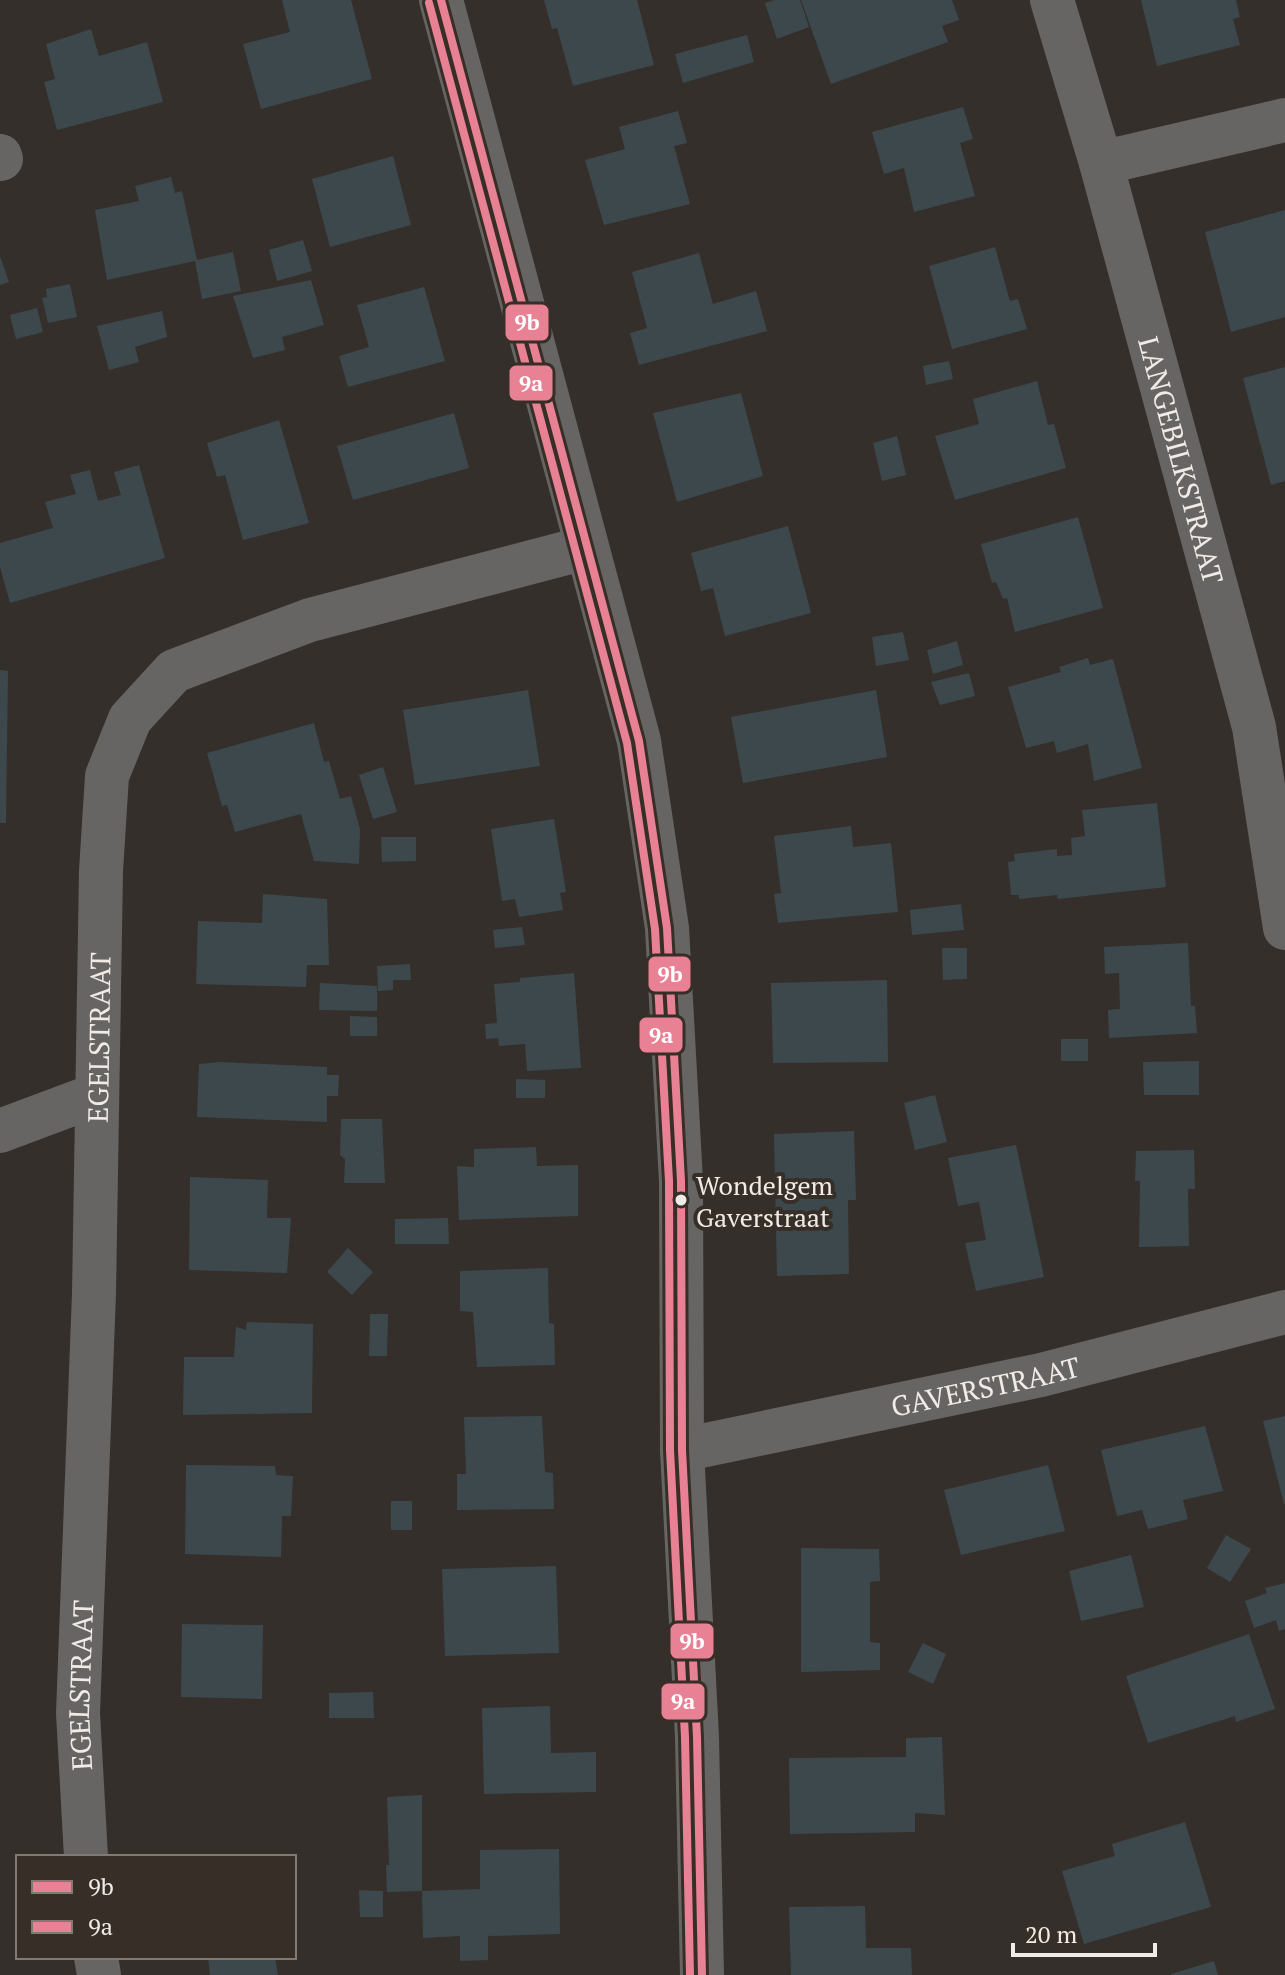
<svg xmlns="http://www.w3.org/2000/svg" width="1285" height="1975" font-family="'PT Serif',serif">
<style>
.building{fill:#3d484d}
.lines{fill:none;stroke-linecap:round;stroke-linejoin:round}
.minor{stroke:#676563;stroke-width:44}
.bus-1-casing{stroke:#372f27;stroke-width:14}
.bus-2-casing{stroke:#372f27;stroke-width:14}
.bus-1{stroke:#e88194;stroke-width:8}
.bus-2{stroke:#e88194;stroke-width:8}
.bus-dot{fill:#f0ebe6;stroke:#372f27;stroke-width:3}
.labels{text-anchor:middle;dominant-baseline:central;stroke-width:8;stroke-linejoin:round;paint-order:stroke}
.bus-label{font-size:26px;fill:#f0ebe6;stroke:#372f27;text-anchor:start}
.street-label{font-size:28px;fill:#f0ebe6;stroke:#372f27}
.line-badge{stroke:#372f27;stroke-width:3}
.badge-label{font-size:22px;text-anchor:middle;font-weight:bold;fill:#fff}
</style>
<rect width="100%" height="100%" fill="#342f2a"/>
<!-- building -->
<g class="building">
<polygon points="282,0 351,0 372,79 261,109 243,44 290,32"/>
<polygon points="544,0 637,0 654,65 573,86 557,28 552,29"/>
<polygon points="774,0 800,0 809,27 777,39 765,3"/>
<polygon points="801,0 952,0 959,20 942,26 948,42 831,84"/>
<polygon points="1141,0 1236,0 1240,17 1233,19 1240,45 1157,66"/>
<polygon points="91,29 99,56 147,42 163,102 57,130 44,82 55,79 46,44"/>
<polygon points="747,35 754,62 683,83 675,54"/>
<polygon points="963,107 973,139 960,143 975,196 914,212 904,168 884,174 872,132"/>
<polygon points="678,111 687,143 674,146 690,204 604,225 585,160 625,149 619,127"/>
<polygon points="393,156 411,225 330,247 312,179"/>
<polygon points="171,177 175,193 182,191 197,260 233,252 241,291 202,299 195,261 107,280 95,210 139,201 135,186"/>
<polygon points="1285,210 1285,317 1231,332 1205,232"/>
<polygon points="303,240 312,271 277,281 269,250"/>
<polygon points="995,247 1010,301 1018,299 1027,329 952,349 929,266"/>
<polygon points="699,253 713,304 756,291 767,331 639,365 630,333 647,328 632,272"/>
<polygon points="0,256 9,282 0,285"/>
<polygon points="311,280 324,325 282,337 285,350 253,358 233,296"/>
<polygon points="70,284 77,317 48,323 42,298 47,297 46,289"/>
<polygon points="424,287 445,361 348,387 339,356 369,347 357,305"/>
<polygon points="37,308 43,332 16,339 10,315"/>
<polygon points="162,311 167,337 135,347 139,362 109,370 97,326"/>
<polygon points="949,361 953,379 926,385 923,366"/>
<polygon points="1285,367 1285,481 1271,485 1243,378"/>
<polygon points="1037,381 1048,425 1054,424 1066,468 955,500 935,436 979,424 973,399"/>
<polygon points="741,393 763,476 677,502 653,413"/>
<polygon points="454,413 469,468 353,500 337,446"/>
<polygon points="279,420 309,523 243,540 225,475 217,477 207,443"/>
<polygon points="897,436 906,475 882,481 873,443"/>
<polygon points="139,465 165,558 10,603 0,567 0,543 53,528 45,502 76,494 70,475 90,470 98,501 121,495 114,472"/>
<polygon points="1078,517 1103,608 1015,632 1007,598 1003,599 996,582 992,583 981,544"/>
<polygon points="788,526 811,613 725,636 713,588 701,591 691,553"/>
<polygon points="903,632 909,660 876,666 872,637"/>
<polygon points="957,641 963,665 933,674 927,650"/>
<polygon points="1088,658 1090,665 1113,659 1142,768 1094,781 1088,744 1057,753 1054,741 1026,748 1008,687 1061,672 1059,667"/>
<polygon points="0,670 8,671 6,823 0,823"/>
<polygon points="969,673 975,696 940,705 931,682"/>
<polygon points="528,690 540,766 415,785 403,710"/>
<polygon points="876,690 887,757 743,783 731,717"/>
<polygon points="314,723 324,762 329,761 340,799 351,796 360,829 359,864 314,861 301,814 235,832 227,805 222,806 207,753"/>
<polygon points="383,767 397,812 373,819 359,775"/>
<polygon points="1157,803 1166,887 1058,899 1057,895 1019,899 1019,895 1011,895 1008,862 1015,861 1014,854 1057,849 1057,856 1072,855 1071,838 1085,836 1082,810"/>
<polygon points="554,819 566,892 560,893 563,910 519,917 515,899 502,901 491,829"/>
<polygon points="851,826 853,847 891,843 898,912 778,923 774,894 781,893 774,836"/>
<polygon points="381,837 416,837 416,861 382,862"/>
<polygon points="263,894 327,899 329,965 307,965 306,987 196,984 198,921 262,923"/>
<polygon points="961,904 964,930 912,935 910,910"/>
<polygon points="522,927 525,945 495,948 493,930"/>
<polygon points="1188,943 1191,1006 1195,1006 1197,1033 1109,1038 1108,1010 1120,1009 1119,973 1105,974 1104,947"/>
<polygon points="942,948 967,948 967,979 943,980"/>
<polygon points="410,964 411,980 393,980 393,990 378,991 377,966"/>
<polygon points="574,973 581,1068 527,1071 525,1044 499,1046 498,1038 486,1039 485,1024 497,1023 494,984 520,982 520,978"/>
<polygon points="887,980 888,1062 773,1063 771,983"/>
<polygon points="320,983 377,986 377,1011 319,1010"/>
<polygon points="350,1016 377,1017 377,1036 350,1036"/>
<rect x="1061" y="1039" width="27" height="22"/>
<polygon points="1199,1061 1199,1095 1144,1095 1143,1062"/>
<polygon points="220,1062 327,1067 327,1075 339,1075 338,1096 327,1096 327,1122 197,1117 199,1064"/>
<polygon points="516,1079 545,1080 545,1098 516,1098"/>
<polygon points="935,1095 947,1142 915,1150 904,1103"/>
<polygon points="341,1119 382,1119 385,1183 344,1183 345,1159 340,1155"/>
<polygon points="854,1131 856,1200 848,1200 849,1274 777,1276 774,1134"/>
<polygon points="1016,1145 1044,1277 976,1291 965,1243 986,1240 979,1202 958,1206 948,1158"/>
<polygon points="536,1147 537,1166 578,1165 578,1216 459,1220 457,1166 474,1167 474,1149"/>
<polygon points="1194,1150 1195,1189 1188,1189 1189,1246 1139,1247 1140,1181 1135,1181 1136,1151"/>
<polygon points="190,1177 268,1180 267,1218 291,1218 287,1273 189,1270"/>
<polygon points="448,1218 449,1244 395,1244 395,1219"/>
<polygon points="348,1248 373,1272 352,1295 327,1272"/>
<polygon points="548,1268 549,1323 554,1324 555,1365 477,1367 473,1312 460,1311 460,1271"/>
<polygon points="370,1314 388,1314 387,1356 369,1356"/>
<polygon points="247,1322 313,1324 312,1413 183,1415 184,1357 234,1357 236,1327 246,1330"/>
<polygon points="542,1416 545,1472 553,1473 554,1509 457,1510 457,1474 466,1474 464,1417"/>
<polygon points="1285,1416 1285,1504 1284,1504 1263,1421"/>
<polygon points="1205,1426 1223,1491 1183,1500 1188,1519 1148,1529 1142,1510 1117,1516 1101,1450"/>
<polygon points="186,1465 275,1466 276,1475 293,1476 291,1516 282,1516 281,1557 185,1554"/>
<polygon points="1048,1465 1065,1531 961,1555 944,1490"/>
<rect x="391" y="1501" width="21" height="29"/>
<polygon points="1226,1535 1251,1549 1230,1582 1207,1568"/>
<polygon points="801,1548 879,1549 880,1581 870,1582 870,1642 880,1643 880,1670 801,1672"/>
<polygon points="1131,1555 1144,1607 1081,1621 1069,1571"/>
<polygon points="556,1566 559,1653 445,1656 442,1569"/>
<polygon points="1285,1583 1285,1629 1279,1631 1276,1620 1254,1628 1245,1601 1267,1593 1265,1588"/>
<polygon points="182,1624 263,1625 262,1699 181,1697"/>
<polygon points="1249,1634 1275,1709 1236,1722 1235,1716 1148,1743 1126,1676"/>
<polygon points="923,1643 946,1654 933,1684 908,1672"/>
<polygon points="373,1692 374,1718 329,1718 329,1693"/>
<polygon points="550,1706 551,1753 596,1752 596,1792 484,1794 482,1708"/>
<polygon points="942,1737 945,1815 915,1813 915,1832 790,1834 789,1758 906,1757 906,1738"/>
<polygon points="422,1795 422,1891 480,1889 480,1850 559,1849 560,1934 488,1936 488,1960 460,1961 460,1936 423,1938 422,1891 387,1892 386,1865 389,1865 387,1797"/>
<polygon points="1185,1822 1211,1907 1084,1944 1062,1871 1115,1856 1112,1844"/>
<polygon points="359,1890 383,1891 383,1917 360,1917"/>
<polygon points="865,1906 866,1948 911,1948 912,1975 791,1975 789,1907"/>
<polygon points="208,1957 275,1957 278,1975 210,1975"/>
<polygon points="1214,1961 1218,1975 1171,1975 1171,1974"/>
</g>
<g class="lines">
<!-- minor -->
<g class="minor">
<polyline points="441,0 639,741 667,928 681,1181 682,1450 697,1737 702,1975"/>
<path id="s1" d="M1052,0L1101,163L1254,727L1285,928"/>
<polyline points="0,156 1,159"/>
<polyline points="1101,163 1285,120"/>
<polyline points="0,1131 96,1095"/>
<path id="s2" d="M682,1450L1041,1375L1285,1312"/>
<path id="s3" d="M86,1857L78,1713L94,1293L101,871L107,776L130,719L174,671L310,620L585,548"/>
<polyline points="96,1957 99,1975"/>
</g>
<defs>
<polyline id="bus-1" points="441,0 639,741 667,928 681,1181 682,1450 697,1737 702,1975"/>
<polyline id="bus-2" points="429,3 627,743 655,929 669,1181 670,1450 685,1737 690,1975"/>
</defs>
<!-- bus-1 casing -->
<use href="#bus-1" class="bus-1-casing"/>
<!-- bus-2 casing -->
<use href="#bus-2" class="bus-2-casing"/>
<!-- bus-1 -->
<use href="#bus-1" class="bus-1"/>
<!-- bus-2 -->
<use href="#bus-2" class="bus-2"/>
</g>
<!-- markers -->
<circle class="bus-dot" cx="681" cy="1200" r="7"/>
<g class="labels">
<!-- bus labels -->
<g class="bus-label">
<text x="696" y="1185">Wondelgem<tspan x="696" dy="32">Gaverstraat</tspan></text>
</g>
<!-- street labels -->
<g class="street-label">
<text stroke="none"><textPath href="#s1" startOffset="478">LANGEBILKSTRAAT</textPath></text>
<text stroke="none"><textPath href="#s3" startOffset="820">EGELSTRAAT</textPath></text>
<text stroke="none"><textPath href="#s2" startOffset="310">GAVERSTRAAT</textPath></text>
<text stroke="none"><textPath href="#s3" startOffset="172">EGELSTRAAT</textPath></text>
</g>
</g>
<g class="line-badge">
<rect x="504" y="303" width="46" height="39" rx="8" fill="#e88194"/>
<rect x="508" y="364" width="46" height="38" rx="8" fill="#e88194"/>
<rect x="647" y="955" width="45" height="38" rx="8" fill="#e88194"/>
<rect x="638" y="1016" width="46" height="38" rx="8" fill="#e88194"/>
<rect x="669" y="1622" width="46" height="38" rx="8" fill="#e88194"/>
<rect x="660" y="1682" width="46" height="39" rx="8" fill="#e88194"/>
</g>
<g class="badge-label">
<text x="527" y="330">9b</text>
<text x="531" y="391">9a</text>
<text x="670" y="982">9b</text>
<text x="661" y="1043">9a</text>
<text x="692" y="1649">9b</text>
<text x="683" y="1709">9a</text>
</g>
<!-- legend -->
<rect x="16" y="1855" width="280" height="104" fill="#372f27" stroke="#817a73" stroke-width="2"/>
<rect x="32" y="1881" width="40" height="12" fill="#e88194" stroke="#817a73" stroke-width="2"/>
<text x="88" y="1895" font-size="24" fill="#f0ebe6">9b</text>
<rect x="32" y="1921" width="40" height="12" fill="#e88194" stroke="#817a73" stroke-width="2"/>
<text x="88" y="1935" font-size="24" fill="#f0ebe6">9a</text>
<!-- scale -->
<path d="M1013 1943v12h142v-12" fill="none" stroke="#f0ebe6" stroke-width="4"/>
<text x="1025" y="1943" font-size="24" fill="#f0ebe6" stroke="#372f27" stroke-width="6" paint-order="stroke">20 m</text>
</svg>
